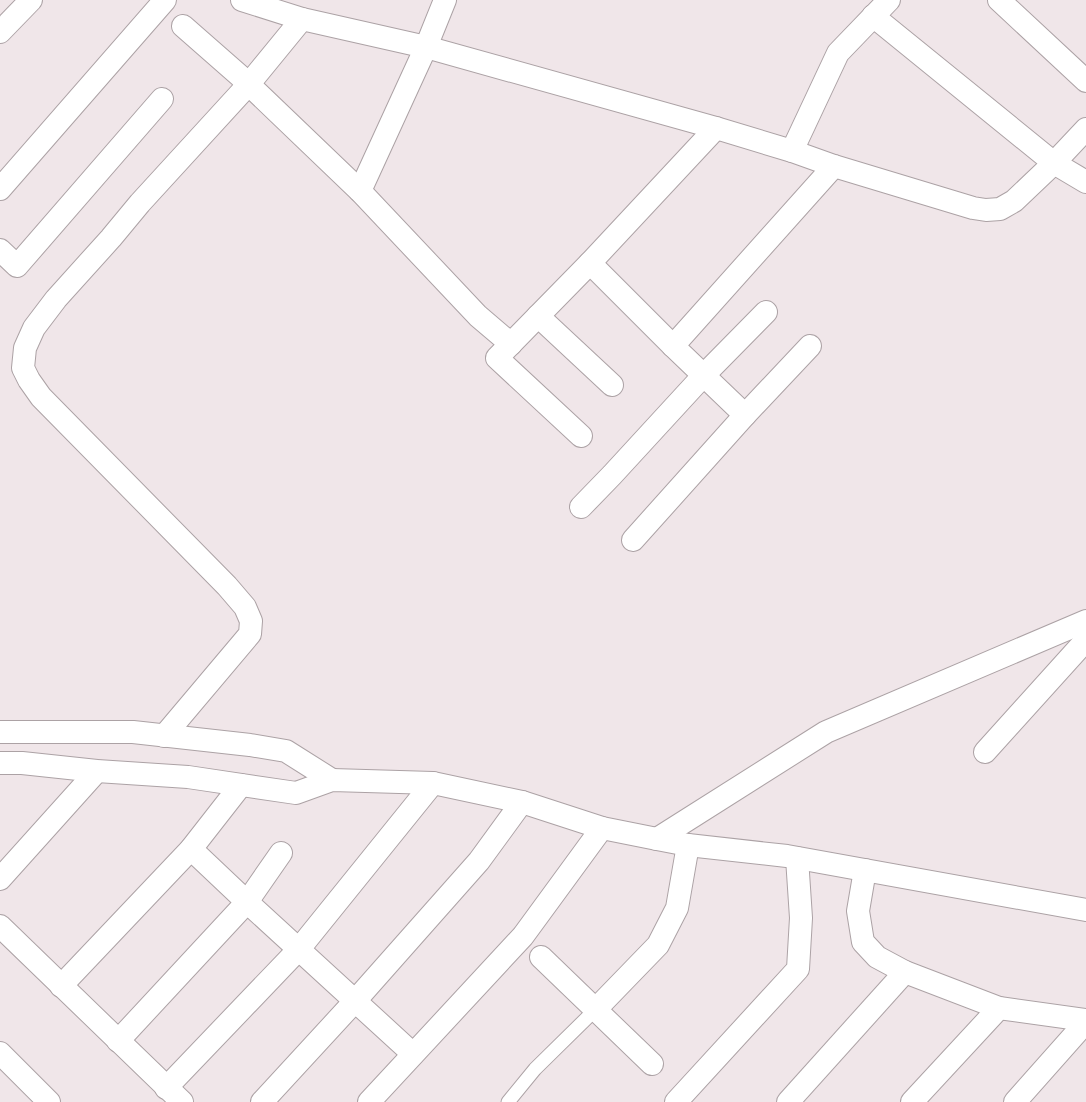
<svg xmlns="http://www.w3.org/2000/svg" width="1086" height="1102" font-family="'Roboto Serif',serif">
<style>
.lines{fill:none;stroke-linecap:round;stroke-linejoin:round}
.service-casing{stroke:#aca2a5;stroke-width:15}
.minor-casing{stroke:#aca2a5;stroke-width:24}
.service{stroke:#fff;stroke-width:13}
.minor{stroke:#fff;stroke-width:22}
</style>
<rect width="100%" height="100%" fill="#f0e6e9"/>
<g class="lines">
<defs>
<polyline id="service" points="508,1102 535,1069 595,1010"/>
<g id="minor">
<polyline points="242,0 302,19 426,47 716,128 792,151 834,166 973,208 986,210 1000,209 1014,201 1054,163 1086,129"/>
<polyline points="999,0 1086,81"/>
<polyline points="873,16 1054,163 1086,182"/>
<polyline points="183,26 240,76 360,191 478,316 511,344"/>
<polyline points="0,32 31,0"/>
<polyline points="792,151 838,53 889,0"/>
<polyline points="0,189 165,0"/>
<polyline points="360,191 426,47 445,0"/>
<polyline points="0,250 17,266 162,99"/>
<polyline points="590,263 673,346 745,415"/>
<polyline points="538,316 612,385"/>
<polyline points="673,346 834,166"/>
<polyline points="581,436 497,358 590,263 716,128"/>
<polyline points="581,507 612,475 703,376 766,312"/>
<polyline points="633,540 745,415 810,346"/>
<polyline points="0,732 133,732 250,745 286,751 332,780"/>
<polyline points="164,736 250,634 251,621 245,607 227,586 41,397 29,380 23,368 25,348 34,328 56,299 111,238 140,203 248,85 302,19"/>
<polyline points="985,752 1086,640"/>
<polyline points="0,763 22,763 97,771 188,777 296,793 332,780 433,783 522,802 602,828 657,839 688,845 787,856 1086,910"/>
<polyline points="657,839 826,732 1086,621"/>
<polyline points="191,849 247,902 413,1054"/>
<polyline points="865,870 858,911 863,942 877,957 905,972 999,1008 1086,1020"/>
<polyline points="0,879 97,771"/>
<polyline points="0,926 182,1102"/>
<polyline points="541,957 652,1064"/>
<polyline points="61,986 191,849 241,785"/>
<polyline points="595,1010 658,945 677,908 688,845"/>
<polyline points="118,1041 247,902 281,853"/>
<polyline points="0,1053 49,1102"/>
<polyline points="166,1088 299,949 433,783"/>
<polyline points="262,1102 355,1001 479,861 522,802"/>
<polyline points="369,1102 523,936 602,828"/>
<polyline points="676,1102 798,969 801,918 797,858"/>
<polyline points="788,1102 905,972"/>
<polyline points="912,1102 999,1008"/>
<polyline points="1015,1102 1086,1022"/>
</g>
</defs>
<!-- service casing -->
<use href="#service" class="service-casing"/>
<!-- minor casing -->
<use href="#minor" class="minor-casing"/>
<!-- service -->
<use href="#service" class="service"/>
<!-- minor -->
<use href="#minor" class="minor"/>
</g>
</svg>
